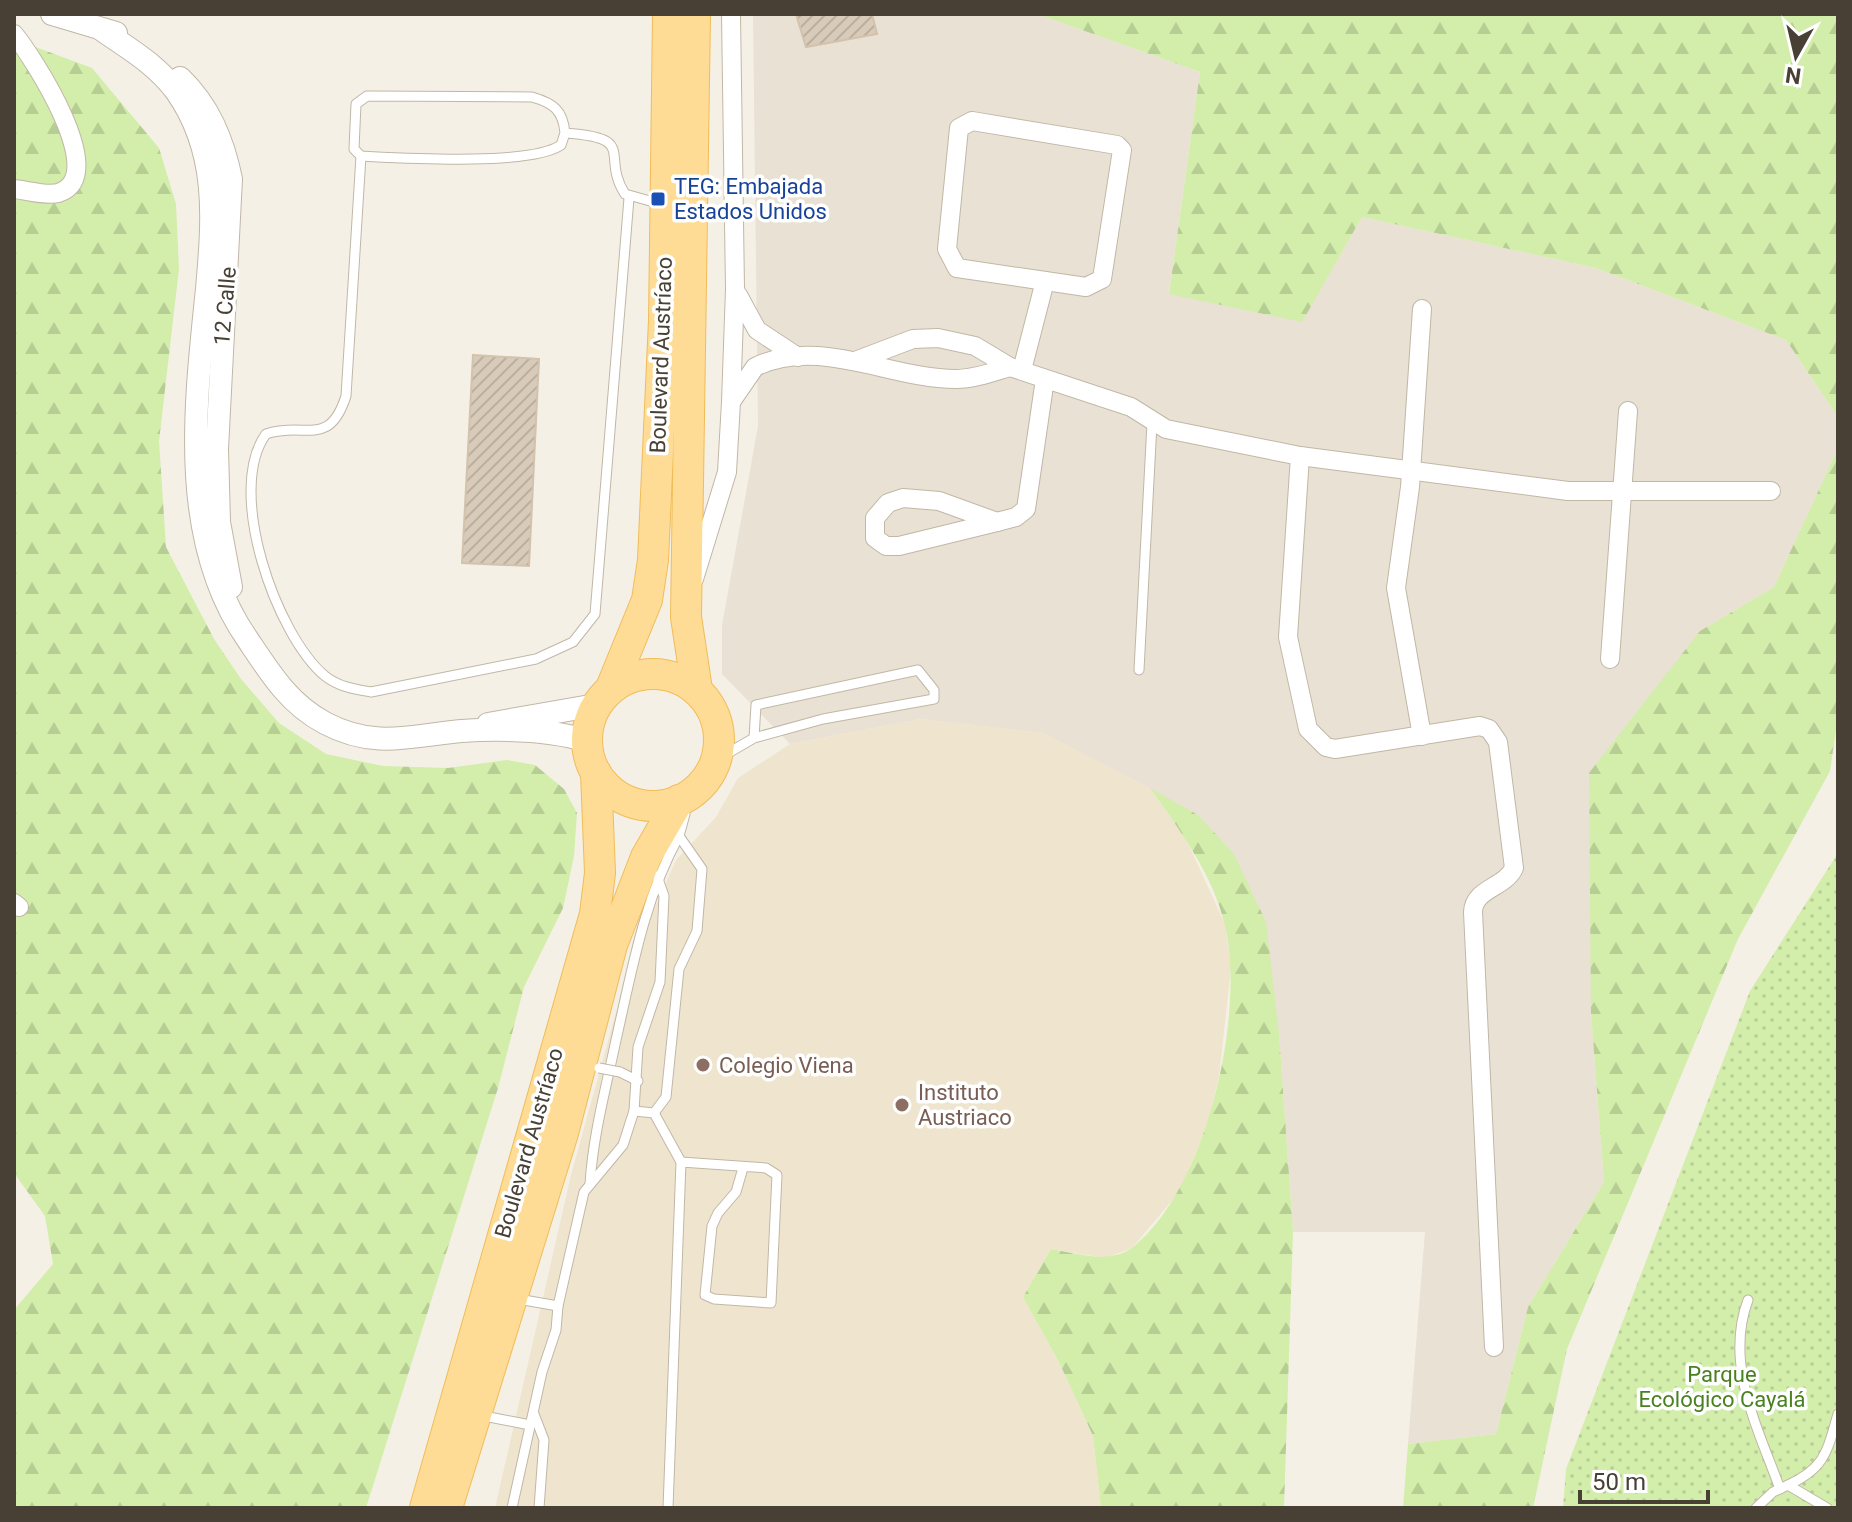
<svg xmlns="http://www.w3.org/2000/svg" width="1852" height="1522" font-family="Roboto,sans-serif">
<style>
.residential{fill:#e9e1d3}
.education{fill:#efe5ce}
.forest{fill:url(#forest-firs)}
.park{fill:url(#park-dots)}
.building{fill:url(#building-hatch);stroke:#d3c2ac;stroke-width:2}
.lines{fill:none;stroke-linecap:round;stroke-linejoin:round}
.service-casing{stroke:#c1b7a7;stroke-width:11}
.minor-casing{stroke:#c1b7a7;stroke-width:20}
.tertiary-casing{stroke:#c1b7a7;stroke-width:24}
.primary-casing{stroke:#f1bc58;stroke-width:32}
.service{stroke:#fff;stroke-width:9}
.minor{stroke:#fff;stroke-width:18}
.tertiary{stroke:#fff;stroke-width:22}
.primary{stroke:#ffdc95;stroke-width:30}
.service-bridge-casing{stroke:#c1b7a7;stroke-width:11;stroke-linecap:butt}
.service-bridge{stroke:#fff;stroke-width:9}
.transit-dot{fill:#1a4fb4;stroke:#fff;stroke-width:3}
.education-dot{fill:#8d6e63;stroke:#fff;stroke-width:3}
.labels{text-anchor:middle;dominant-baseline:central;stroke-width:7;stroke-linejoin:round;paint-order:stroke}
.transit-label{font-size:22px;fill:#164399;stroke:#fff;text-anchor:start}
.street-label{font-size:22px;fill:#484034;stroke:#fff}
.education-label{font-size:22px;fill:#785e54;stroke:#fff;text-anchor:start}
.park-label{font-size:22px;fill:#498121;stroke:#fff}
</style>
<defs>
<pattern id="forest-firs" width="22" height="20" patternUnits="userSpaceOnUse" patternTransform="scale(2)"><rect width="22" height="20" fill="#d2eeaa"/><path d="M5 1l3.5 6h-7zM16 11l3.5 6h-7z" fill="#b6cd93"/></pattern>
<pattern id="park-dots" width="8" height="8" patternUnits="userSpaceOnUse" patternTransform="scale(2)"><rect width="8" height="8" fill="#d2eeaa"/><path d="M2 2h.1M6 6h.1" fill="none" stroke="#b6cd93" stroke-width="1.8" stroke-linecap="round"/></pattern>
<pattern id="building-hatch" width="6" height="6" patternUnits="userSpaceOnUse" patternTransform="scale(2)"><rect width="6" height="6" fill="#d8cbba"/><path d="M-1 1l2-2M0 6l6-6M5 7l2-2" fill="none" stroke="#bbafa0"/></pattern>
</defs>
<rect width="100%" height="100%" fill="#f5f0e6"/>
<!-- residential -->
<polygon class="residential" points="753,14 1037,14 1200,72 1169,293 1302,321 1362,217 1596,268 1786,340 1838,417 1838,448 1774,587 1700,631 1591,1013 1604,1182 1528,1307 1496,1434 1408,1444 1425,1232 1293,1232 1279,1033 1198,815 1043,733 921,719 790,744 722,674 722,625 758,426"/>
<!-- education -->
<polygon class="education" points="921,719 1044,733 1150,788 1186,839 1225,924 1231,967 1219,1077 1208,1123 1180,1191 1132,1248 1105,1258 1051,1249 1023,1297 1059,1362 1093,1436 1101,1508 495,1508 571,1175 615,1016 639,943 676,860 716,817 738,778 790,744"/>
<!-- forest -->
<g class="forest">
<polygon points="1037,14 1838,14 1838,417 1786,340 1596,268 1362,217 1302,322 1169,294 1200,72"/>
<polygon points="14,39 92,68 159,148 176,204 179,269 159,441 166,547 214,639 241,679 279,723 326,754 383,766 448,768 507,760 535,765 564,789 577,813 574,856 563,908 524,987 498,1088 366,1508 14,1508 14,1310 53,1264 45,1216 14,1173"/>
<polygon points="1838,448 1838,717 1830,771 1738,939 1567,1349 1533,1508 1403,1508 1408,1444 1496,1434 1528,1307 1604,1182 1591,1013 1589,773 1700,631 1774,587"/>
<path d="M1150,788L1198,815L1234,854L1266,922L1279,1033L1293,1232L1284,1508H1101L1093,1436L1059,1362L1023,1297L1051,1249C1076,1253 1110,1265 1133,1247C1206,1190 1246,1014 1225,926C1214,876 1179,829 1150,788Z"/>
</g>
<!-- park -->
<polygon class="park" points="1838,853 1838,1508 1563,1508 1566,1469 1750,991"/>
<!-- building -->
<g class="building">
<polygon points="796,14 872,14 877,34 806,47"/>
<polygon points="473,355 539,359 529,566 462,563"/>
</g>
<g class="lines">
<defs>
<g id="service">
<path d="M565,133C563,110 553,103 532,97L367,96L356,104L354,149L361,156C402,158 531,166 561,145L565,133C639,138 600,155 625,194L650,201"/>
<path d="M361,156L346,396C329,449 305,421 266,434C225,490 276,635 325,676C339,687 354,689 371,692L536,659L573,642L595,614L629,198"/>
<polyline points="1139,670 1152,423"/>
<polyline points="716,760 754,738 823,719 934,699 934,690 918,670 756,705 754,738"/>
<polyline points="620,1072 638,1081"/>
<polyline points="634,1111 654,1113 681,1162 668,1508"/>
<polyline points="654,1113 666,1097 679,969 697,931 702,869 679,836 685,814"/>
<polyline points="681,1162 766,1168 777,1175 771,1303 714,1299 705,1295 712,1226 718,1213 736,1192 743,1168"/>
<path d="M590,1184C593,1135 606,1088 616,1040C632,970 644,899 679,836"/>
<polyline points="518,1299 558,1306"/>
<path d="M1748,1300C1724,1364 1758,1428 1780,1489"/>
<polyline points="534,1414 544,1440 539,1508"/>
<polyline points="479,1415 530,1425"/>
<path d="M1788,1485C1825,1468 1827,1452 1838,1414"/>
<polyline points="512,1508 542,1372 556,1330 558,1306 584,1192 623,1145 634,1111 638,1047 660,982 664,896 657,876"/>
<polyline points="1756,1508 1773,1492 1788,1485 1827,1508"/>
</g>
<g id="minor">
<path d="M14,34C32,56 112,178 58,193C46,196 26,190 14,189"/>
<polygon points="972,121 1117,145 1122,150 1102,279 1086,287 957,268 947,249 959,128"/>
<polyline points="738,295 757,330 798,357"/>
<polyline points="855,361 913,339 938,338 975,346 1010,367 1131,407 1166,429 1300,456 1568,491 1771,491"/>
<polyline points="1022,370 1045,281"/>
<path d="M733,399L755,367C819,336 890,379 956,379C974,379 993,372 1010,367"/>
<path d="M1300,456L1288,637L1308,729L1326,747L1335,749L1480,726L1489,729L1498,742L1514,868C1505,888 1474,888 1473,912L1494,1347"/>
<polygon points="903,498 939,501 997,522 899,546 886,546 875,538 875,518 888,503"/>
<polyline points="997,522 1016,517 1026,509 1045,379"/>
<polyline points="694,579 727,472 731,402 735,289 731,14"/>
<polyline points="1610,659 1628,411"/>
<polyline points="1422,736 1396,588 1410,487 1422,309"/>
<polyline points="14,903 19,907"/>
</g>
<g id="tertiary">
<polyline points="52,14 116,33"/>
<path d="M102,30C129,49 156,64 176,91C219,152 213,219 207,289C195,405 178,540 248,640C270,673 289,704 325,723C381,753 422,731 479,730C514,729 553,730 587,741"/>
<path d="M180,78C209,106 223,140 231,179L217,449L219,522L231,587"/>
<polyline points="488,724 596,705"/>
</g>
<g id="primary">
<polyline points="695,14 686,617 697,690"/>
<circle cx="653" cy="740" r="66"/>
<polyline points="611,688 647,600 653,560 664,320 668,14"/>
<polyline points="425,1508 595,914 600,873 596,773"/>
<polyline points="447,1508 563,1133 612,945 646,857 679,800"/>
</g>
</defs>
<!-- service casing -->
<use href="#service" class="service-casing"/>
<!-- minor casing -->
<use href="#minor" class="minor-casing"/>
<!-- tertiary casing -->
<use href="#tertiary" class="tertiary-casing"/>
<!-- primary casing -->
<use href="#primary" class="primary-casing"/>
<!-- service -->
<use href="#service" class="service"/>
<!-- minor -->
<use href="#minor" class="minor"/>
<!-- tertiary -->
<use href="#tertiary" class="tertiary"/>
<!-- primary -->
<use href="#primary" class="primary"/>
<defs>
<polyline id="service-bridge" points="599,1068 620,1072"/>
</defs>
<!-- service-bridge casing -->
<use href="#service-bridge" class="service-bridge-casing"/>
<!-- service-bridge -->
<use href="#service-bridge" class="service-bridge"/>
</g>
<!-- markers -->
<rect class="transit-dot" x="650" y="191" width="16" height="16" rx="4"/>
<g class="education-dot">
<circle cx="703" cy="1065" r="8"/>
<circle cx="902" cy="1105" r="8"/>
</g>
<g class="labels">
<!-- transit labels -->
<g class="transit-label">
<text x="674" y="186">TEG: Embajada<tspan x="674" dy="25">Estados Unidos</tspan></text>
</g>
<!-- street labels -->
<g class="street-label">
<text transform="translate(225 306) rotate(-85)">12 Calle</text>
<text transform="translate(661 355) rotate(-88)">Boulevard Austríaco</text>
<text transform="translate(529 1143) rotate(-74)">Boulevard Austríaco</text>
</g>
<!-- education labels -->
<g class="education-label">
<text x="719" y="1065">Colegio Viena</text>
<text x="918" y="1092">Instituto<tspan x="918" dy="25">Austriaco</tspan></text>
</g>
<!-- park labels -->
<g class="park-label">
<text x="1722" y="1374">Parque<tspan x="1722" dy="25">Ecológico Cayalá</tspan></text>
</g>
</g>
<!-- border -->
<rect width="1852" height="1522" fill="none" stroke="#484034" stroke-width="32"/>
<!-- north arrow -->
<g transform="translate(1796 56) rotate(188)" stroke="#ffffff" stroke-width="6" paint-order="stroke">
<path d="M0-6L14 30L0 20L-14 30Z" fill="#484034"/>
<text y="-12" font-size="22" font-weight="bold" text-anchor="middle" fill="#484034">N</text>
</g>
<!-- scale -->
<path d="M1580 1490v12h128v-12" fill="none" stroke="#484034" stroke-width="4"/>
<text x="1592" y="1490" font-size="24" fill="#484034" stroke="#ffffff" stroke-width="6" paint-order="stroke">50 m</text>
</svg>
